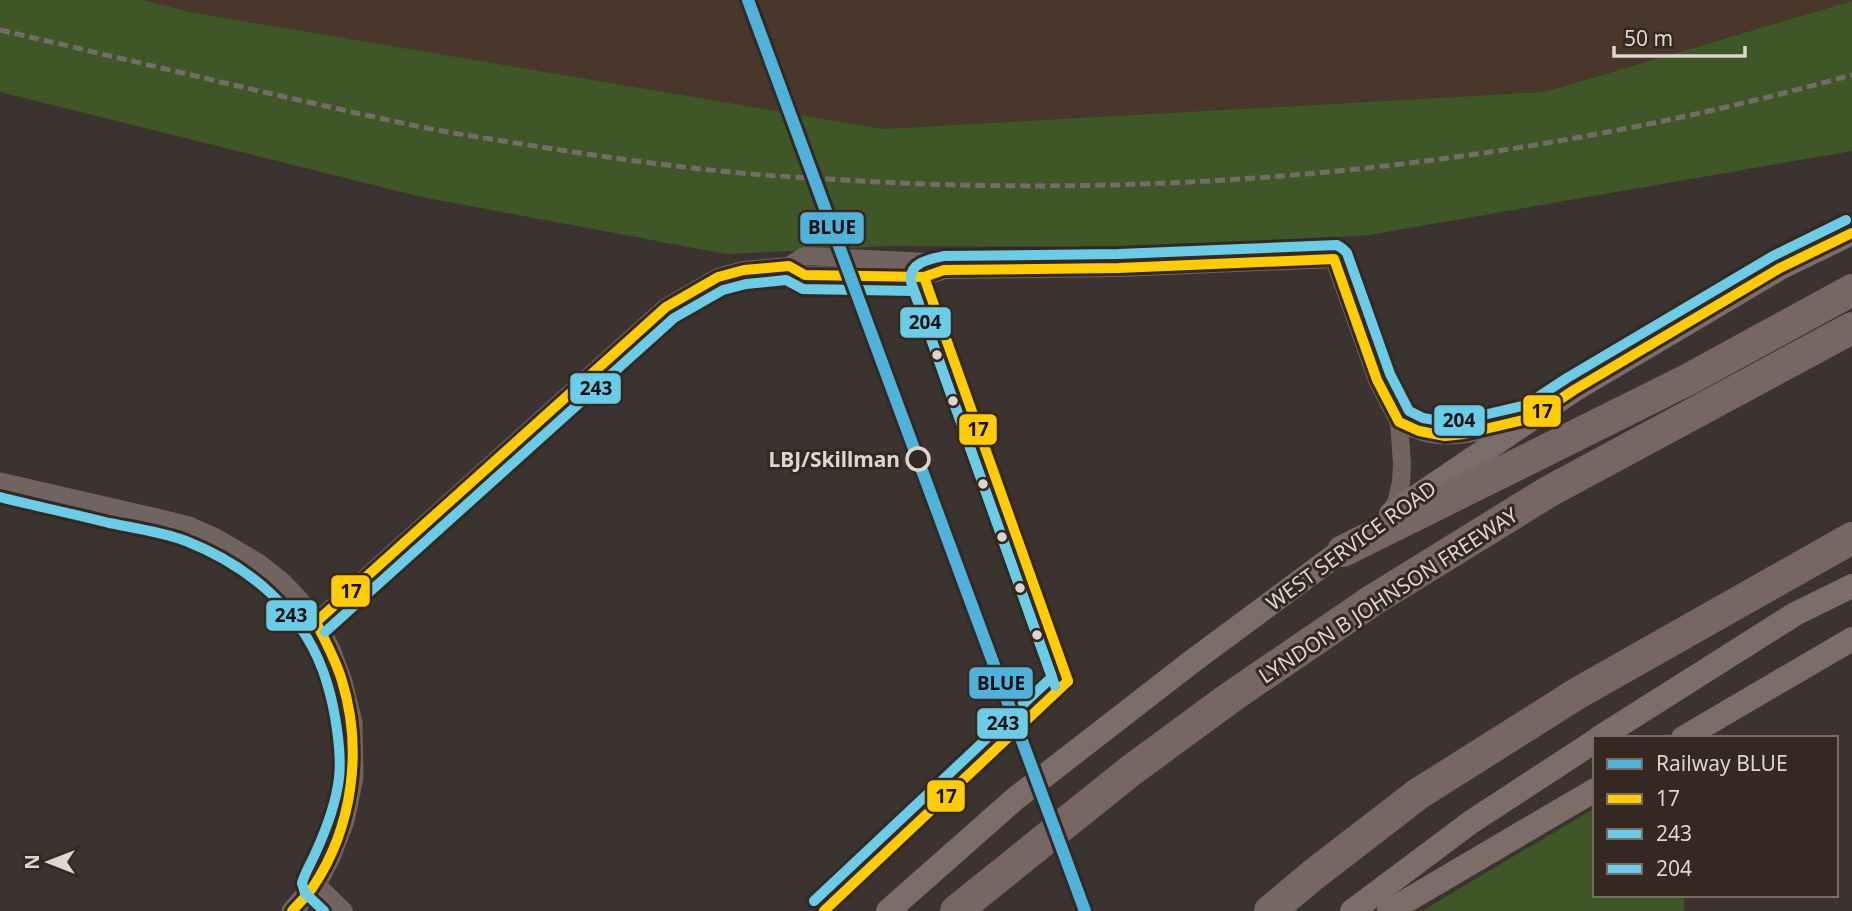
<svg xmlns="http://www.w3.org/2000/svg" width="1852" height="911" font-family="'Noto Sans',sans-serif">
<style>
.built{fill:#49372c}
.green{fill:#3f5726}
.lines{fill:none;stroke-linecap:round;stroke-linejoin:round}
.minor{stroke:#706360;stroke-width:18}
.tertiary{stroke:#706360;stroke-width:21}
.secondary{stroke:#7c6c6a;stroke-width:24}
.motorway{stroke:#776663;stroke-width:32}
.rail{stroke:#756b69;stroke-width:5;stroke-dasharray:10 5;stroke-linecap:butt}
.bus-1-casing{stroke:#352820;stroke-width:16}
.bus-2-casing{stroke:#352820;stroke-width:16}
.bus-3-casing{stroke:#352820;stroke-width:16}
.bus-1{stroke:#fc0;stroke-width:10}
.bus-2{stroke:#6bcce7;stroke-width:10}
.bus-3{stroke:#6bcce7;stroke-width:10}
.rail-1-casing{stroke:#352820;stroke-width:18}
.rail-1{stroke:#4eb2db;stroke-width:12}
.bus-dot{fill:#ddd5cf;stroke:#352820;stroke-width:2.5}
.stop-dot{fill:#352820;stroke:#ddd5cf;stroke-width:3.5}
.labels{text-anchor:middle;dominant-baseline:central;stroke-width:6;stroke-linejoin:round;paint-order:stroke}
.stop-label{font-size:21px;font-weight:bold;fill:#ddd5cf;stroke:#352820;text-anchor:end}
.street-label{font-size:21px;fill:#ddd5cf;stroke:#352820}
.line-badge{stroke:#352820;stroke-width:2.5}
.pale-badge-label{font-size:19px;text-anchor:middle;font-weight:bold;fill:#111}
</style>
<rect width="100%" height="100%" fill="#3b332f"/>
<!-- built -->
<polygon class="built" points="143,0 1852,0 1852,1 1545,92 884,129 194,13"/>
<!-- green -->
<g class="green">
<polygon points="0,0 143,0 194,13 884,129 1545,92 1852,1 1852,151 1369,235 1184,247 889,246 726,254 417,196 0,92"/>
<polygon points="1595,808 1595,895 1684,895 1684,911 1422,911"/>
</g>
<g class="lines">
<!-- minor -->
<g class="minor">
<polyline points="789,266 805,275 924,277 944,270 1119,268 1334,259 1377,380 1399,422 1402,464 1401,482 1397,500 1389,516"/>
<path d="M1399,422C1409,427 1419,432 1430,434C1460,440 1492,428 1521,420"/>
<polyline points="316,622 666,307 718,277 744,270 789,266 804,256 929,262 944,270"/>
<polyline points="316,884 344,911"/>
</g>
<!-- tertiary -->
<polyline class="tertiary" points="0,483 161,520 189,527 214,538 258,564 282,583 299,601 316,622 331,652 342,682 352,723 353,777 344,821 330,857 316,884 292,911"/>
<!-- secondary -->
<g class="secondary">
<polyline points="1391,514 1574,390 1780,268 1852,233"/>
<polyline points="1599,738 1795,614 1852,586"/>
<polyline points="1683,738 1852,639"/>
<polyline points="888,911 1016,798 1194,660 1356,540"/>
<polyline points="1352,911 1471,822 1595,741"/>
<polyline points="1389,911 1595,790"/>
</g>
<!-- motorway -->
<g class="motorway">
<polyline points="1343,551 1689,379 1852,290"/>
<polyline points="956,911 1129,772 1231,697 1373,600 1548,492 1852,328"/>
<polyline points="1270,911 1313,875 1418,794 1578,693 1852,538"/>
</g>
<!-- rail -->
<path class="rail" d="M0,30C95,52 190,75 285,97C349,111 413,127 478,137C559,150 640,163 721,171C762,176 803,177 844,180C1182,201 1525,166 1852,75"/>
<defs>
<g id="bus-1">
<polyline points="924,277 1068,681"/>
<path d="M292,911C299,903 307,896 313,887C353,827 363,749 342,681C336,660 325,641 316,622L666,307L718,277L744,270L789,266L805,275L924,277L944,270L1119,268L1334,259L1377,380L1399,422L1419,431L1445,436L1464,434L1532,418L1574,390L1780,268L1852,233"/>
<polyline points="824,911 1068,681"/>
</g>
<g id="bus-2">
<path d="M0,497C36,506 73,514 109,523C134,528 163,532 186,541C252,567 307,615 327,683C335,709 342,752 339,778C336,804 326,830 315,854C311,863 305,873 302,883L305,893L324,911"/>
<polyline points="325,632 674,318 723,290 746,284 786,280 803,289 914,291 1052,677 814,901"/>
</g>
<path id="bus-3" d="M1055,686L911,282C908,263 929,259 944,256L1119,254L1337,245L1343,249L1347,253L1390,374L1409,411L1423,418L1446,422L1462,420L1526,405L1567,378L1773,256L1846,220"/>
</defs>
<!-- bus-1 casing -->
<use href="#bus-1" class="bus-1-casing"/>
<!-- bus-2 casing -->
<use href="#bus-2" class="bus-2-casing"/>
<!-- bus-3 casing -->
<use href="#bus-3" class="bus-3-casing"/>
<!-- bus-1 -->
<use href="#bus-1" class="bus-1"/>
<!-- bus-2 -->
<use href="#bus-2" class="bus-2"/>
<!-- bus-3 -->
<use href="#bus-3" class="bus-3"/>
<defs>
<polyline id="rail-1" points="748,0 1085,911"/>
</defs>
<!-- rail-1 casing -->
<use href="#rail-1" class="rail-1-casing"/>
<!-- rail-1 -->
<use href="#rail-1" class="rail-1"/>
</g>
<!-- markers -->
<g class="bus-dot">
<circle cx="937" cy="355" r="6"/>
<circle cx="953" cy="401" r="6"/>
<circle cx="983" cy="484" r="6"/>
<circle cx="1002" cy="537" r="6"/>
<circle cx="1020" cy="588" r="6"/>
<circle cx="1037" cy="635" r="6"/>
</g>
<circle class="stop-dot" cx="918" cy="459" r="11"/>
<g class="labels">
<!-- stop labels -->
<g class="stop-label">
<text x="900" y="459">LBJ/Skillman</text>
</g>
<!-- street labels -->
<g class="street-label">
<text transform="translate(1351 545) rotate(-36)">WEST SERVICE ROAD</text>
<text transform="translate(1388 595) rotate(-33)">LYNDON B JOHNSON FREEWAY</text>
</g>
</g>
<g class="line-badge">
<rect x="799" y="211" width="66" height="34" rx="7" fill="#4eb2db"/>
<rect x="899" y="306" width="53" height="33" rx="7" fill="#6bcce7"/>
<rect x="569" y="372" width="53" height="33" rx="7" fill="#6bcce7"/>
<rect x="1522" y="394" width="40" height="34" rx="7" fill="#fc0"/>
<rect x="1433" y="404" width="53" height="33" rx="7" fill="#6bcce7"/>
<rect x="958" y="413" width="40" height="33" rx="7" fill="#fc0"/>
<rect x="330" y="574" width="41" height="34" rx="7" fill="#fc0"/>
<rect x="265" y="599" width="53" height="33" rx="7" fill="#6bcce7"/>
<rect x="968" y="666" width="66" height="34" rx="7" fill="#4eb2db"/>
<rect x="976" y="707" width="53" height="33" rx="7" fill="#6bcce7"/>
<rect x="926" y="779" width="40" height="34" rx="7" fill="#fc0"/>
</g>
<g class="pale-badge-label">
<text x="832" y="234">BLUE</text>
<text x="925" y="329">204</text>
<text x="596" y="395">243</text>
<text x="1542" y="418">17</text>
<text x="1459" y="427">204</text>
<text x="978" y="436">17</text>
<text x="351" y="598">17</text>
<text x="291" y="622">243</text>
<text x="1001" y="690">BLUE</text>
<text x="1003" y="730">243</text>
<text x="946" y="803">17</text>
</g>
<!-- legend -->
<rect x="1593" y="736" width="245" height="161" fill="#352820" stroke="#786d66" stroke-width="2"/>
<rect x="1607" y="759" width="35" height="10" fill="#4eb2db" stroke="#786d66" stroke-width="2"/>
<text x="1656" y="771" font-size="21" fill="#ddd5cf">Railway BLUE</text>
<rect x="1607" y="794" width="35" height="10" fill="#ffcc00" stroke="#786d66" stroke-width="2"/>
<text x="1656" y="806" font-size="21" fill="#ddd5cf">17</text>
<rect x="1607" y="829" width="35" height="10" fill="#6bcce7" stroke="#786d66" stroke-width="2"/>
<text x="1656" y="841" font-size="21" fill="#ddd5cf">243</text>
<rect x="1607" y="864" width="35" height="10" fill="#6bcce7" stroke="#786d66" stroke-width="2"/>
<text x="1656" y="876" font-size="21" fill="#ddd5cf">204</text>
<!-- north arrow -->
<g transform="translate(49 862) rotate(270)" stroke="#352820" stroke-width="5" paint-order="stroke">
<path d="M0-5L12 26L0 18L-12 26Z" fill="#ddd5cf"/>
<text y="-10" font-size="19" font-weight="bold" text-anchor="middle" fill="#ddd5cf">N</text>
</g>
<!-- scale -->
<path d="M1614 46v10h131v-10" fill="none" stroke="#ddd5cf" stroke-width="3.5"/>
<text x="1624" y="46" font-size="21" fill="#ddd5cf" stroke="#352820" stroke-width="5" paint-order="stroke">50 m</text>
</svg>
